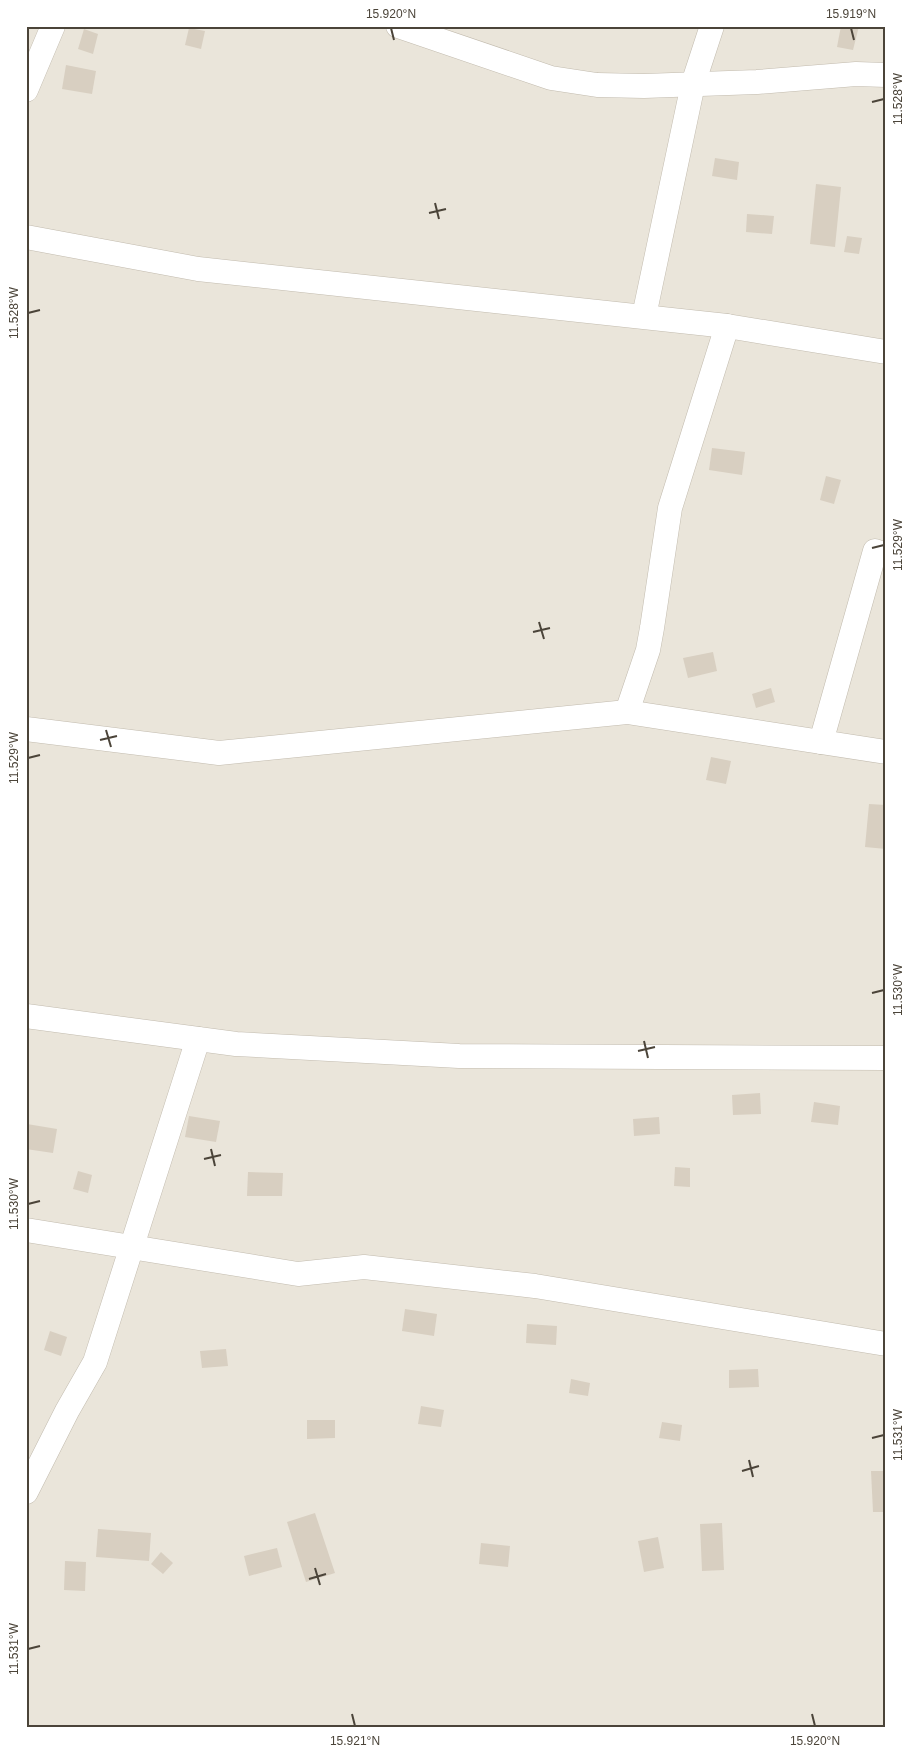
<svg xmlns="http://www.w3.org/2000/svg" width="912" height="1754" font-family="Helvetica,sans-serif">
<style>
.residential{fill:#eae5da}
.building{fill:#d8cfc1}
.lines{fill:none;stroke-linecap:round;stroke-linejoin:round}
.street-casing{stroke:#c2bbae;stroke-width:25}
.street{stroke:#fff;stroke-width:24}
.ticks{fill:none;stroke:#4b4439;stroke-width:2}
.neatline{fill:none;stroke:#4b4439;stroke-width:2}
.ticks-label{font-size:12px;text-anchor:middle;fill:#4b4439}
</style>
<rect width="100%" height="100%" fill="#f6f3ec"/>
<!-- residential -->
<rect class="residential" x="26" y="26" width="860" height="1702"/>
<!-- building -->
<g class="building">
<polygon points="841,26 859,26 853,50 837,47"/>
<polygon points="189,28 205,31 201,49 185,45"/>
<polygon points="84,29 98,34 93,54 78,49"/>
<polygon points="66,65 96,71 92,94 62,89"/>
<polygon points="715,158 739,162 737,180 712,176"/>
<polygon points="816,184 841,187 835,247 810,244"/>
<polygon points="747,214 774,216 772,234 746,232"/>
<polygon points="847,236 862,238 859,254 844,252"/>
<polygon points="712,448 745,452 742,475 709,470"/>
<polygon points="826,476 841,480 834,504 820,500"/>
<polygon points="713,652 717,671 688,678 683,658"/>
<polygon points="771,688 775,702 756,708 752,694"/>
<polygon points="711,757 731,761 726,784 706,780"/>
<polygon points="869,804 886,805 886,849 865,847"/>
<polygon points="760,1093 761,1114 733,1115 732,1095"/>
<polygon points="814,1102 840,1106 838,1125 811,1122"/>
<polygon points="189,1116 220,1121 216,1142 185,1137"/>
<polygon points="659,1117 660,1134 634,1136 633,1119"/>
<polygon points="27,1124 57,1129 53,1153 26,1149"/>
<polygon points="675,1167 690,1168 690,1187 674,1186"/>
<polygon points="78,1171 92,1175 88,1193 73,1189"/>
<polygon points="248,1172 283,1173 282,1196 247,1196"/>
<polygon points="405,1309 437,1314 434,1336 402,1331"/>
<polygon points="527,1324 557,1326 556,1345 526,1343"/>
<polygon points="50,1331 67,1337 61,1356 44,1350"/>
<polygon points="226,1349 228,1366 202,1368 200,1351"/>
<polygon points="758,1369 759,1387 729,1388 729,1370"/>
<polygon points="571,1379 590,1383 588,1396 569,1393"/>
<polygon points="421,1406 444,1410 441,1427 418,1424"/>
<polygon points="307,1420 335,1420 335,1438 307,1439"/>
<polygon points="662,1422 682,1425 680,1441 659,1438"/>
<polygon points="871,1471 886,1471 886,1512 873,1512"/>
<polygon points="315,1513 335,1573 306,1582 287,1522"/>
<polygon points="722,1523 724,1570 702,1571 700,1524"/>
<polygon points="98,1529 151,1533 149,1561 96,1557"/>
<polygon points="658,1537 664,1568 644,1572 638,1541"/>
<polygon points="481,1543 510,1546 508,1567 479,1564"/>
<polygon points="277,1548 282,1567 249,1576 244,1556"/>
<polygon points="161,1552 173,1563 163,1574 151,1564"/>
<polygon points="65,1561 86,1562 85,1591 64,1590"/>
</g>
<g class="lines">
<defs>
<g id="street">
<polyline points="398,26 551,78 597,85 644,86 757,82 856,74 886,75"/>
<polyline points="26,90 53,26"/>
<polyline points="26,237 198,269 727,326 886,352"/>
<polyline points="644,316 693,84 712,26"/>
<polyline points="627,712 648,650 652,628 670,508 727,326"/>
<polyline points="26,729 219,753 627,712 886,752"/>
<polyline points="821,742 875,551 886,555"/>
<polyline points="26,1016 236,1044 459,1056 886,1058"/>
<polyline points="26,1230 298,1274 364,1267 535,1286 886,1344"/>
<polyline points="26,1492 67,1411 95,1362 198,1039"/>
</g>
</defs>
<!-- street casing -->
<use href="#street" class="street-casing"/>
<!-- street -->
<use href="#street" class="street"/>
</g>
<!-- ticks -->
<path class="ticks" d="M391,28L394,40M851,28L854,40M872,102L884,99M435,203L439,219M429,213L446,209M28,313L40,310M872,548L884,545M539,622L544,639M533,632L550,628M106,730L111,747M100,740L117,736M28,758L40,755M872,993L884,990M644,1041L648,1058M638,1051L655,1047M211,1149L215,1166M204,1159L221,1155M28,1204L40,1201M872,1438L884,1435M749,1460L753,1477M742,1471L759,1466M315,1568L320,1585M309,1579L326,1574M28,1649L40,1646M352,1714L355,1726M812,1714L815,1726"/>
<!-- border -->
<rect width="912" height="1754" fill="none" stroke="#ffffff" stroke-width="55"/>
<rect x="28" y="28" width="856" height="1698" class="neatline"/>
<g class="ticks-label">
<text x="391" y="18">15.920°N</text>
<text x="851" y="18">15.919°N</text>
<text transform="translate(898 99) rotate(-90)" y="4">11.528°W</text>
<text transform="translate(14 313) rotate(-90)" y="4">11.528°W</text>
<text transform="translate(898 545) rotate(-90)" y="4">11.529°W</text>
<text transform="translate(14 758) rotate(-90)" y="4">11.529°W</text>
<text transform="translate(898 990) rotate(-90)" y="4">11.530°W</text>
<text transform="translate(14 1204) rotate(-90)" y="4">11.530°W</text>
<text transform="translate(898 1435) rotate(-90)" y="4">11.531°W</text>
<text transform="translate(14 1649) rotate(-90)" y="4">11.531°W</text>
<text x="355" y="1745">15.921°N</text>
<text x="815" y="1745">15.920°N</text>
</g>
</svg>
